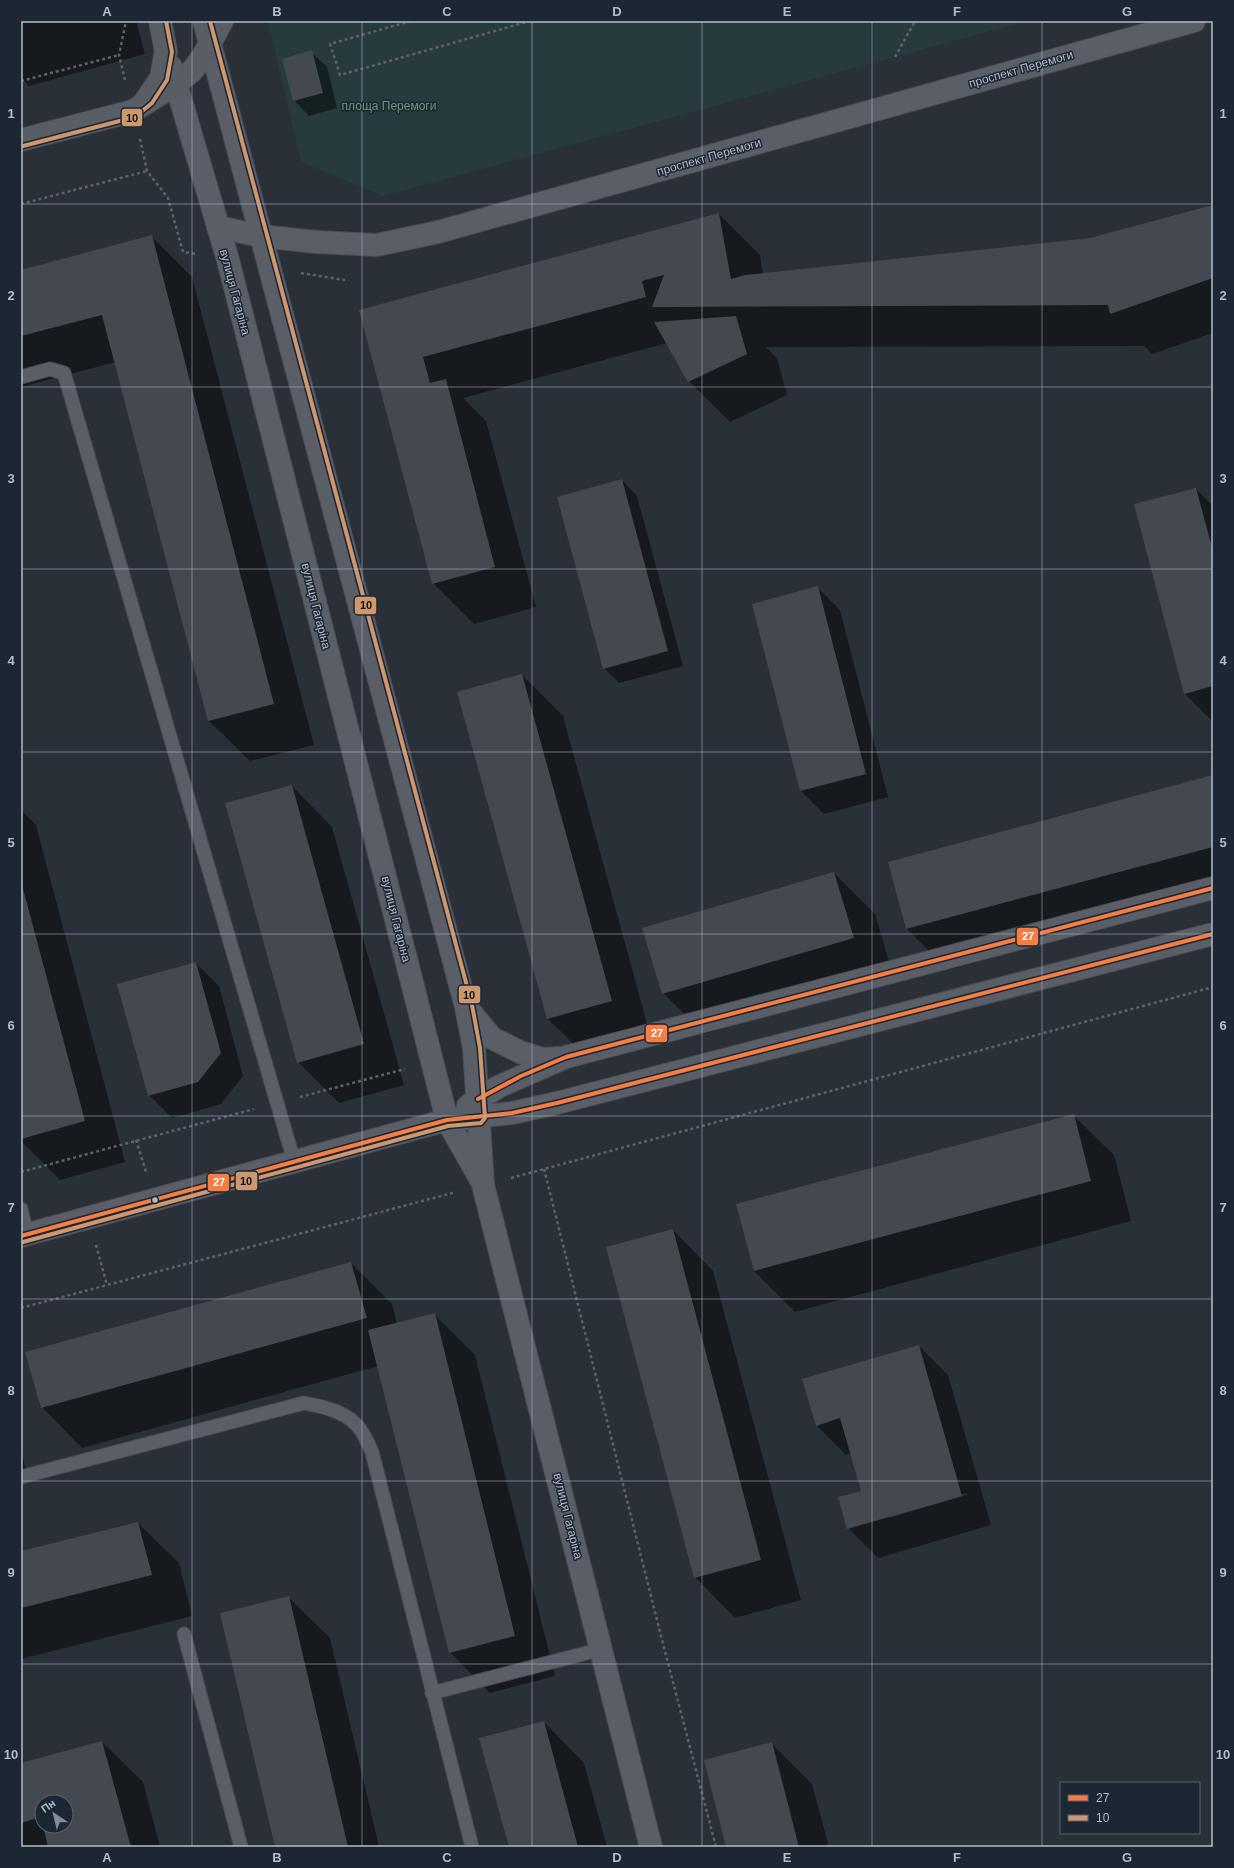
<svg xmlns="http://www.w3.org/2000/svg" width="1234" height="1868" font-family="Arial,sans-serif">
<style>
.green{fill:#273a3e}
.shadow{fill:#0007;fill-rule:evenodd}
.building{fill:#444950}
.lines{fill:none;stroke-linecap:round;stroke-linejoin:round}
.service-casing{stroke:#484c53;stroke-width:15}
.minor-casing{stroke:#484c53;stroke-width:24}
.secondary-casing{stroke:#484c53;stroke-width:24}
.path{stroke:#5d636a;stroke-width:2.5;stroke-dasharray:3 3;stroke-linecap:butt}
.service{stroke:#5a5e66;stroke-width:13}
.minor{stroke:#5a5e66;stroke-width:22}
.secondary{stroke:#595d64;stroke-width:22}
.bus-1-casing{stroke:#1d2633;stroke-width:7}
.bus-2-casing{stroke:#1d2633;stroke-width:7}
.bus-1{stroke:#f77d43;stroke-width:4}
.bus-2{stroke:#cd976f;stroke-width:4}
.grid{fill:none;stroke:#b4bcc9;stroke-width:1;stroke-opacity:0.55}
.bus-dot{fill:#b4bcc9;stroke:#1d2633;stroke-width:1.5}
.labels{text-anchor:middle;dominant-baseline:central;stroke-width:3;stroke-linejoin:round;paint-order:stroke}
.street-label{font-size:12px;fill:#b4bcc9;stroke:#1d2633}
.park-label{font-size:12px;fill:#6b9a76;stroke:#1d2633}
.line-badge{stroke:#1d2633;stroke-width:1.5}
.badge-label{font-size:11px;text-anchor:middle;font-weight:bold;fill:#fff}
.pale-badge-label{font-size:11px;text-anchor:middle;font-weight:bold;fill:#111}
.neatline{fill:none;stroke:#b4bcc9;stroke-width:1.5}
.grid-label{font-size:13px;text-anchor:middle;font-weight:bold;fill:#b4bcc9}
</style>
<rect width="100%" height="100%" fill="#2a3038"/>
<!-- green -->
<polygon class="green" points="268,21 1027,21 383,196 301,162"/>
<!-- shadow -->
<g class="shadow">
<polygon points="21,21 136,21 145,54 29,86 21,78"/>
<polygon points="311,52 327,67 337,108 309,116 294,100"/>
<polygon points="1213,206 1213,333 1152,354 1144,346 766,347 777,358 787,395 730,422 689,381 667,343 463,398 486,421 536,607 474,624 433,583 360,311 719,214 760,255 763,274 1090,239"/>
<polygon points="151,236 192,277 314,745 250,761 209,721 116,362 21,387 21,271"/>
<polygon points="622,480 637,496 683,666 619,683 604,668"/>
<polygon points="1196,489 1213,506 1213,722 1184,693"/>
<polygon points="818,588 840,610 888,797 824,814 801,791 753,604"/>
<polygon points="522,675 563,716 652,1042 589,1059 548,1019"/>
<polygon points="1213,776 1213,898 948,970 907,929 889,863"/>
<polygon points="292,786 332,827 404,1085 339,1103 298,1062"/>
<polygon points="21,810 36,825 125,1162 60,1180 21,1141"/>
<polygon points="834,873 875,914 894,978 704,1034 663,993"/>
<polygon points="196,963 219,986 243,1076 221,1104 172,1118 149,1095"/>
<polygon points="1073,1115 1114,1155 1131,1221 795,1312 754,1271"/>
<polygon points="673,1230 713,1271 801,1600 735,1618 695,1577"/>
<polygon points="351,1263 392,1304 397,1324 434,1314 475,1355 555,1676 490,1693 450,1652 378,1366 82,1448 42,1407"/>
<path d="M919,1346L948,1375L991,1525L878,1558L848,1528L862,1491L851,1453L846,1455L816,1425ZM967,1493V1495L889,1518V1516Z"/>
<polygon points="21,1450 28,1478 21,1480"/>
<polygon points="138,1523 179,1563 192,1616 21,1659 21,1552"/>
<polygon points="289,1598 330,1638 379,1847 276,1847"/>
<polygon points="544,1722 584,1763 607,1847 510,1847"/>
<path d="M102,1742L143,1782L160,1847H21V1764ZM42,1802H66V1826H42Z"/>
<polygon points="771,1743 812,1784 829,1847 727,1847"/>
</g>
<!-- building -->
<g class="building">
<polygon points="312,50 323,93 293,101 282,59"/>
<polygon points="1213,205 1213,278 1110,314 1108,305 652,307 664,275 642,281 646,297 423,357 430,383 446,379 495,567 432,584 359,310 719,213 731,279 745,275 1090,238"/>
<polygon points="152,235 274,704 208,721 102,315 21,336 21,270"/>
<polygon points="736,316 747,354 688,382 654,322"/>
<polygon points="622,479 668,651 603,669 557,497"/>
<polygon points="1196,488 1213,551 1213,686 1184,694 1134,504"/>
<polygon points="818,586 866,774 800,791 752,604"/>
<polygon points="522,674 612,1001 547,1019 457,692"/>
<polygon points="1213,775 1213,847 906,929 888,862"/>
<polygon points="292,785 364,1044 297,1063 225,803"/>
<polygon points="834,872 854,938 662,994 642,928"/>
<polygon points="21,881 85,1121 21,1139"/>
<polygon points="196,962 221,1053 198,1082 148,1096 117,984"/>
<polygon points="1074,1114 1091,1181 754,1271 736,1204"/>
<polygon points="673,1229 761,1560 694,1578 606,1247"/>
<polygon points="351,1262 367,1318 41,1408 25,1352"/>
<polygon points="435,1313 515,1636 449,1653 368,1330"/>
<polygon points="919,1345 962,1496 847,1529 838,1497 861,1491 840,1418 816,1426 802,1379"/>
<polygon points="138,1522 152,1575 21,1608 21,1551"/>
<polygon points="289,1596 348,1847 275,1847 220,1613"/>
<polygon points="544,1721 578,1847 509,1847 479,1738"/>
<polygon points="102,1741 131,1847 48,1847 43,1826 66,1826 66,1802 42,1802 42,1822 40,1817 21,1823 21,1763"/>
<polygon points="772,1742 799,1847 726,1847 704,1760"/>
</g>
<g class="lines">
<defs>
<g id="service">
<polyline points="21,377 50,369 64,373 294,1161"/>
<polyline points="21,1209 27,1234"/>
<path d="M21,1477L304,1403C325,1407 350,1412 362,1432C366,1438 369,1445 372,1452L472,1847"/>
<polyline points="184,1634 241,1847"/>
<polyline points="432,1693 602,1649"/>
</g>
<g id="minor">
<polyline points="204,21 466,1007 474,1048 483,1185 651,1847"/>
<polyline points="171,67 228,260 447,1120 481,1180"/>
<polyline points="218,227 261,236 316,242 377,245 438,232 1194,21"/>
<polyline points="467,1008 492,1038 520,1052 543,1059 558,1058"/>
<polyline points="468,1106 498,1087 566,1057 1213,888"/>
<polyline points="21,1236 447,1120 512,1113 557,1103 1213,934"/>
</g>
<g id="secondary">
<polyline points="146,100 161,78 166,51 160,21"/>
<polyline points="21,140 133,111 176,84 191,72 202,58 222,21"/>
</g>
</defs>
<!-- service casing -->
<use href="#service" class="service-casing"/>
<!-- minor casing -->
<use href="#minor" class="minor-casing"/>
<!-- secondary casing -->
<use href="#secondary" class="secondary-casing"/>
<!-- path -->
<g class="path">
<polyline points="411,21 330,44 340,75 530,21"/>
<polyline points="895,57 915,21"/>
<polyline points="125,80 119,55 126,21"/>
<polyline points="21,81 119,55"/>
<polyline points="140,139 147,171 168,198 183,252 197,254"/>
<polyline points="21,204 147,171"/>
<polyline points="301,273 345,280"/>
<polyline points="300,1097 405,1069"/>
<polyline points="136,1140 146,1172"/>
<polyline points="544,1169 661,1636 716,1847"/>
<polyline points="21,1172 254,1109"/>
<polyline points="511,1178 1213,987"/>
<polyline points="96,1245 107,1285"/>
<polyline points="21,1308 456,1192"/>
</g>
<!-- service -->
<use href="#service" class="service"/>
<!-- minor -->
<use href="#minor" class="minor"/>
<!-- secondary -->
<use href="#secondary" class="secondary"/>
<defs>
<g id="bus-1">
<polyline points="478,1099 521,1076 566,1057 1213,888"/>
<polyline points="21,1236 447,1120 512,1113 557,1103 1213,934"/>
</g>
<g id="bus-2">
<polyline points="23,146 135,117 152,103 167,80 172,52 166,21"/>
<polyline points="23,1242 448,1126 481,1123 485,1118 480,1048 472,1005 210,21"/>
</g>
</defs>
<!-- bus-1 casing -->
<use href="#bus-1" class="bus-1-casing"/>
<!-- bus-2 casing -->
<use href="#bus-2" class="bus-2-casing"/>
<!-- bus-1 -->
<use href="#bus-1" class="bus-1"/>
<!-- bus-2 -->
<use href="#bus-2" class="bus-2"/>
</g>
<!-- grid -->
<path class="grid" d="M192,21V1847M362,21V1847M532,21V1847M702,21V1847M872,21V1847M1042,21V1847M21,204H1213M21,387H1213M21,569H1213M21,752H1213M21,934H1213M21,1116H1213M21,1299H1213M21,1481H1213M21,1664H1213"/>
<!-- markers -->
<circle class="bus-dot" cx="155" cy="1200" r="3.5"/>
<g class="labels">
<!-- street labels -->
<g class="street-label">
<text transform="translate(1021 69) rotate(-16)">проспект Перемоги</text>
<text transform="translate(709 157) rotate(-16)">проспект Перемоги</text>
<text transform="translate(235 292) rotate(75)">вулиця Гагаріна</text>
<text transform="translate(316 606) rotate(76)">вулиця Гагаріна</text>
<text transform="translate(396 919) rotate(76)">вулиця Гагаріна</text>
<text transform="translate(568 1516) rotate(76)">вулиця Гагаріна</text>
</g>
<!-- park labels -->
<g class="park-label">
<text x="389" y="106">площа Перемоги</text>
</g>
</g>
<g class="line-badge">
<rect x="121" y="108" width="22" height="19" rx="4" fill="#cd976f"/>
<rect x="354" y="596" width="23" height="19" rx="4" fill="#cd976f"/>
<rect x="1016" y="927" width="23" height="19" rx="4" fill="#f77d43"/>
<rect x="458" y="985" width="23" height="19" rx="4" fill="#cd976f"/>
<rect x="645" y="1024" width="23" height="19" rx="4" fill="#f77d43"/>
<rect x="235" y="1171" width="23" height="20" rx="4" fill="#cd976f"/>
<rect x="207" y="1173" width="23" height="19" rx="4" fill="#f77d43"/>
</g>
<g class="badge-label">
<text x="1028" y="940">27</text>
<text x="657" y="1037">27</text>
<text x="219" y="1186">27</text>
</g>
<g class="pale-badge-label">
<text x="132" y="122">10</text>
<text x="366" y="609">10</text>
<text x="469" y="999">10</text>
<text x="246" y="1185">10</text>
</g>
<!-- border -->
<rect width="1234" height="1868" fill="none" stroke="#1d2633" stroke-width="44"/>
<!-- legend -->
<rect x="1060" y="1782" width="140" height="52" fill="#1d2633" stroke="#59626f"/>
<rect x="1068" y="1795" width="20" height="6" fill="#f77d43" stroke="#59626f"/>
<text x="1096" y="1802" font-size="12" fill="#b4bcc9">27</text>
<rect x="1068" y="1815" width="20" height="6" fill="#cd976f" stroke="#59626f"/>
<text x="1096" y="1822" font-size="12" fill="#b4bcc9">10</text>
<!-- north arrow -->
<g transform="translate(54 1814) rotate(325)"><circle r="19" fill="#1d2633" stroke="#59626f"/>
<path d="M0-3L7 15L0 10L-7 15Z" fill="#848b96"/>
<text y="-6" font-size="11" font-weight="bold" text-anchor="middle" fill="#b4bcc9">Пн</text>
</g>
<rect x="22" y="22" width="1190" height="1824" class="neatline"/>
<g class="grid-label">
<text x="107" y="16">A</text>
<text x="277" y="16">B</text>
<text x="447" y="16">C</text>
<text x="617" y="16">D</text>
<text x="787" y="16">E</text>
<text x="957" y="16">F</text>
<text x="1127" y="16">G</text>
<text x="11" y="118">1</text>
<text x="1223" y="118">1</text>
<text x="11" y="300">2</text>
<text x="1223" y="300">2</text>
<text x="11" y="483">3</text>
<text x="1223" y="483">3</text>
<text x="11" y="665">4</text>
<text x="1223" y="665">4</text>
<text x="11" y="847">5</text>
<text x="1223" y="847">5</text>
<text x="11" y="1030">6</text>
<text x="1223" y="1030">6</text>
<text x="11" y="1212">7</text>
<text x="1223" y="1212">7</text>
<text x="11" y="1395">8</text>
<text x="1223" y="1395">8</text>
<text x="11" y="1577">9</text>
<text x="1223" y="1577">9</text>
<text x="11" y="1759">10</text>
<text x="1223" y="1759">10</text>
<text x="107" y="1862">A</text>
<text x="277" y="1862">B</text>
<text x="447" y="1862">C</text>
<text x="617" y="1862">D</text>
<text x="787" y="1862">E</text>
<text x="957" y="1862">F</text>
<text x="1127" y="1862">G</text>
</g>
</svg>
